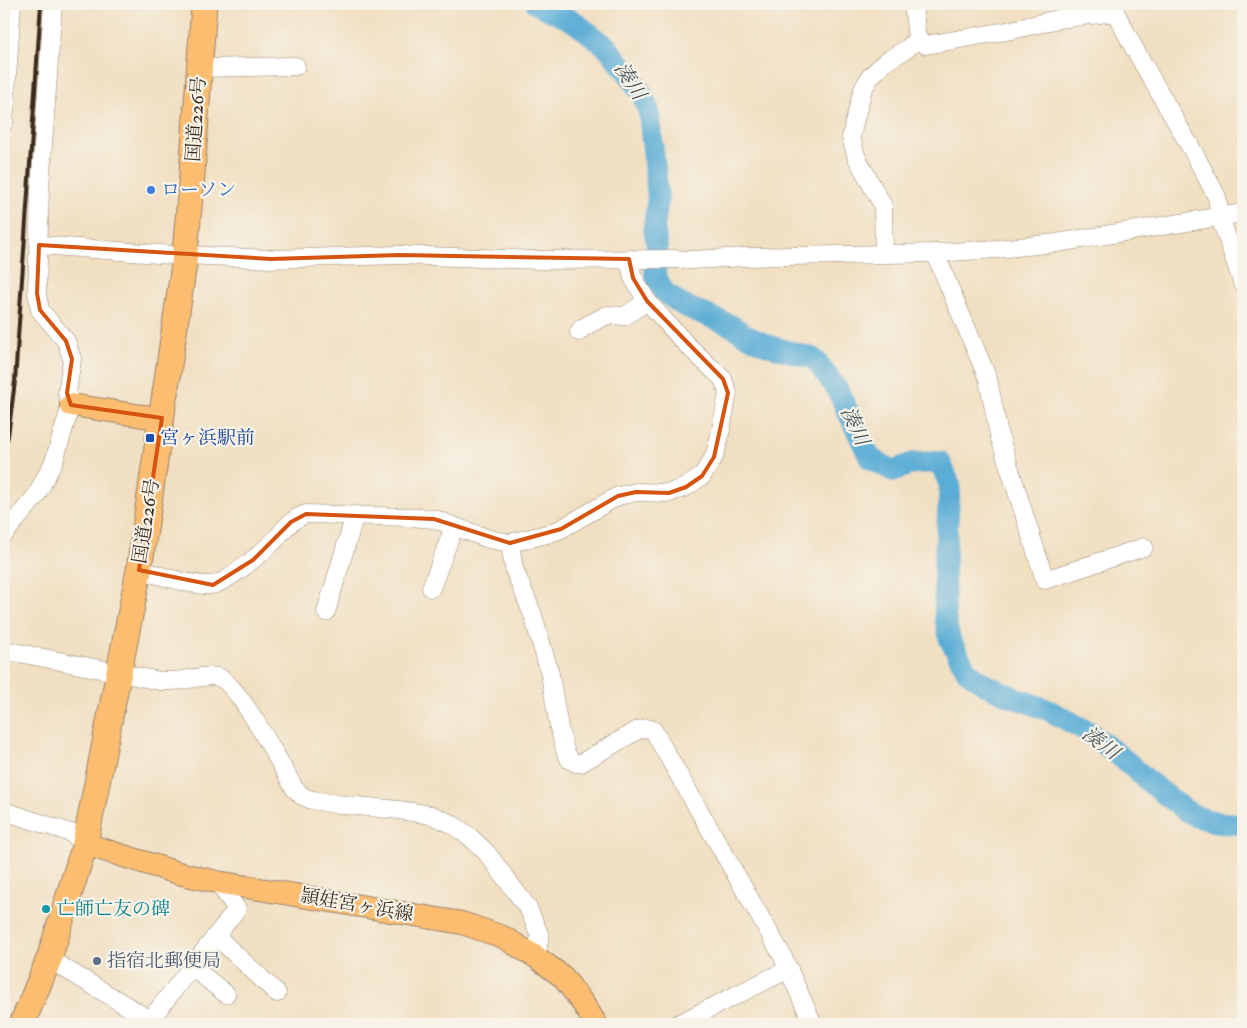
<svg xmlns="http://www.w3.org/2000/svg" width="1247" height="1028" font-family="'IM FELL Double Pica','Noto Serif JP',serif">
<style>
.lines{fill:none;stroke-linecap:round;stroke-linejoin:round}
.river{stroke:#5badd6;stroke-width:22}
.minor-casing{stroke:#968470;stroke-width:19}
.major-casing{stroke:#968470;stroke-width:24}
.highway-casing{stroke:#968470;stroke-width:27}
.minor{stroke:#fff;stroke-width:18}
.major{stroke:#fcbd6f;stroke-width:22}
.highway{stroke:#fcbd6f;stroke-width:25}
.rail{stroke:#3b2a1e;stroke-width:4}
.marked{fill:none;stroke:#d7540e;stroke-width:4;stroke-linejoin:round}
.shop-dot{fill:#3f7fe0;stroke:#f7f3e8;stroke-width:2}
.transit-dot{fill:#1a4fb4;stroke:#f7f3e8;stroke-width:2}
.culture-dot{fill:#0f9aa8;stroke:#f7f3e8;stroke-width:2}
.service-dot{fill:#5c6f8a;stroke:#f7f3e8;stroke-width:2}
.labels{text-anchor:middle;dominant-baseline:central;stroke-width:4.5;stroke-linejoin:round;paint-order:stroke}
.street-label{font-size:19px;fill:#3b2a1e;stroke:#f7f3e8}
.shop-label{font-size:19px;fill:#366cbe;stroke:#f7f3e8;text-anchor:start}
.transit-label{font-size:19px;fill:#164399;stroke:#f7f3e8;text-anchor:start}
.culture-label{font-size:19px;fill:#0d838f;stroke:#f7f3e8;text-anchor:start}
.service-label{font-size:19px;fill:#4e5e75;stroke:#f7f3e8;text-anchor:start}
.water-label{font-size:20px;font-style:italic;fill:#46585e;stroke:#f7f3e8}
</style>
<rect width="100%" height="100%" fill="#f7f3e8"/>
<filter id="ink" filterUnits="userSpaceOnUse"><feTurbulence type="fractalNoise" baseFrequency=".02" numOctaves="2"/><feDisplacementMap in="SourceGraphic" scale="10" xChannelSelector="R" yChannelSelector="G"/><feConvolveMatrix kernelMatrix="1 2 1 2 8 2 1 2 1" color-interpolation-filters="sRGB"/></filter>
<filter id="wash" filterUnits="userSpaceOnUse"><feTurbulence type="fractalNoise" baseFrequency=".0096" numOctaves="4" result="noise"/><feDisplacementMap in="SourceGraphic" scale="20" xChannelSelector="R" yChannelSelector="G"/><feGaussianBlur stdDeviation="1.12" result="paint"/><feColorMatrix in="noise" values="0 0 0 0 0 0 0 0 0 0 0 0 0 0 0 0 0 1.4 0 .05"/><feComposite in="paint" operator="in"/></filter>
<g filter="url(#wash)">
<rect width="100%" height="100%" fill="#f1dfc1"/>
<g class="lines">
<!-- river -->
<polyline class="river" points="537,4 573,21 607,47 631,77 642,94 649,112 658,197 654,227 657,248 655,274 663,291 682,305 732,326 747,336 767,345 812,358 817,362 837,389 870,458 893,471 913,463 940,462 950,485 944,570 945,618 950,640 967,671 986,685 1015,698 1048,710 1089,732 1127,762 1149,782 1185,810 1198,817 1220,823 1243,824"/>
</g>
</g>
<g filter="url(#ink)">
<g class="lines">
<defs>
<g id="minor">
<polyline points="913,4 917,39 926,45 1012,30 1058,19 1115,12"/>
<polyline points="1111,4 1134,48 1195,155 1217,197 1220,217 1243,284"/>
<polyline points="200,68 296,66"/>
<polyline points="4,122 12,4"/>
<polyline points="39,245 185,256"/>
<polyline points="884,253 883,206 857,158 851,138 854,123 863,89 870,77 885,62 908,48 917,39"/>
<polyline points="935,253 988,379 999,435 1045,580 1144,547"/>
<polyline points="185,255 271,259 399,255 540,260 674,259 691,260 747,257 935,253 997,249 1056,243 1243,213"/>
<polyline points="579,332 582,328 607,315 625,316 647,301"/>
<polyline points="4,534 36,496 54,461 71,405 67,393 72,359 66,341 40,310 37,293 40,188 53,4"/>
<path d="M510,543L514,569L533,615L550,674L559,728L566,753L570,760L576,763H581L638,730C644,728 647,727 653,730L782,955L813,1024"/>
<path d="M139,570C160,575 190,586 211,585C227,584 262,552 274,541C284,530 291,519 306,514L409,517L434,519L489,539L510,543L547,534L561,529L618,496L636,492L669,493L686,487L702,476L714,457L719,440L728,393L723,379L686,344L647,301L633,278L629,259"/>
<polyline points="431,588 454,527"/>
<polyline points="326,612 355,515"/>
<path d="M4,650L160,681C168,681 176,681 183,680C194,679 207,674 218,677C237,682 283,768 294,788L302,796L312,800L336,804L399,810L431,815L450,823L469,836L486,852L528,908L540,936L536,957"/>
<polyline points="4,811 71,833 85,844"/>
<polyline points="216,936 277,993"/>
<polyline points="49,959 150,1020 237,909 217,882"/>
<polyline points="192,967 226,994"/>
<polyline points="678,1024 789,969"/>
</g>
<g id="major">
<polyline points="71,405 143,416 162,418"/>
<polyline points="85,844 178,873 217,882 462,923 503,937 536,957 563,977 584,1005 596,1024"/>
</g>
<polyline id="highway" points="22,1024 49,959 85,844 139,570 184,264 192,174 204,4"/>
</defs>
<!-- minor casing -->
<use href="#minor" class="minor-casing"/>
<!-- major casing -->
<use href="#major" class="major-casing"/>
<!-- highway casing -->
<use href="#highway" class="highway-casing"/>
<!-- minor -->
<use href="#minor" class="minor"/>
<!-- major -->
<use href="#major" class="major"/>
<!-- highway -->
<use href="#highway" class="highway"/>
<!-- rail -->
<polyline class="rail" points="4,451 8,436 15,381 41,4"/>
</g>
</g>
<!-- marked area -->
<path class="marked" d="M39,245L271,259L399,255L629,259L633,278L647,301L723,379L728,393L714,457L702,476L686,487L669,493L636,492L618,496L561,529L510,543L434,519L306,514L291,522L253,560L213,585L139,570L162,418L71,405L67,393L72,359L66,341L40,310L37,293Z"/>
<!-- markers -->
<circle class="shop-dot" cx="151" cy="190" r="5"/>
<rect class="transit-dot" x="145" y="433" width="10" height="10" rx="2.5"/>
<circle class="culture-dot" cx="46" cy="909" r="5"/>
<circle class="service-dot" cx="97" cy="961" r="5"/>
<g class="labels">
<!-- street labels -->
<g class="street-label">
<text transform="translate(196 119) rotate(-86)">国道226号</text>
<text transform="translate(146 521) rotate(-81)">国道226号</text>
<text transform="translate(357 905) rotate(10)">頴娃宮ヶ浜線</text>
</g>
<!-- shop labels -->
<g class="shop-label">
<text x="161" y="190">ローソン</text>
</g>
<!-- transit labels -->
<g class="transit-label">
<text x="160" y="438">宮ヶ浜駅前</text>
</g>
<!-- culture labels -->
<g class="culture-label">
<text x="56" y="909">亡師亡友の碑</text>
</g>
<!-- service labels -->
<g class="service-label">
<text x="107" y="961">指宿北郵便局</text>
</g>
<!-- water labels -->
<g class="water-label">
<text transform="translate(630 81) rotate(57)">湊川</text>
<text transform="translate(855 426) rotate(65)">湊川</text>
<text transform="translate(1101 743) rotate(37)">湊川</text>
</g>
</g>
<!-- margin -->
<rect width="1247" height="1028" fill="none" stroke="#f7f3e8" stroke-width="20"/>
</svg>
